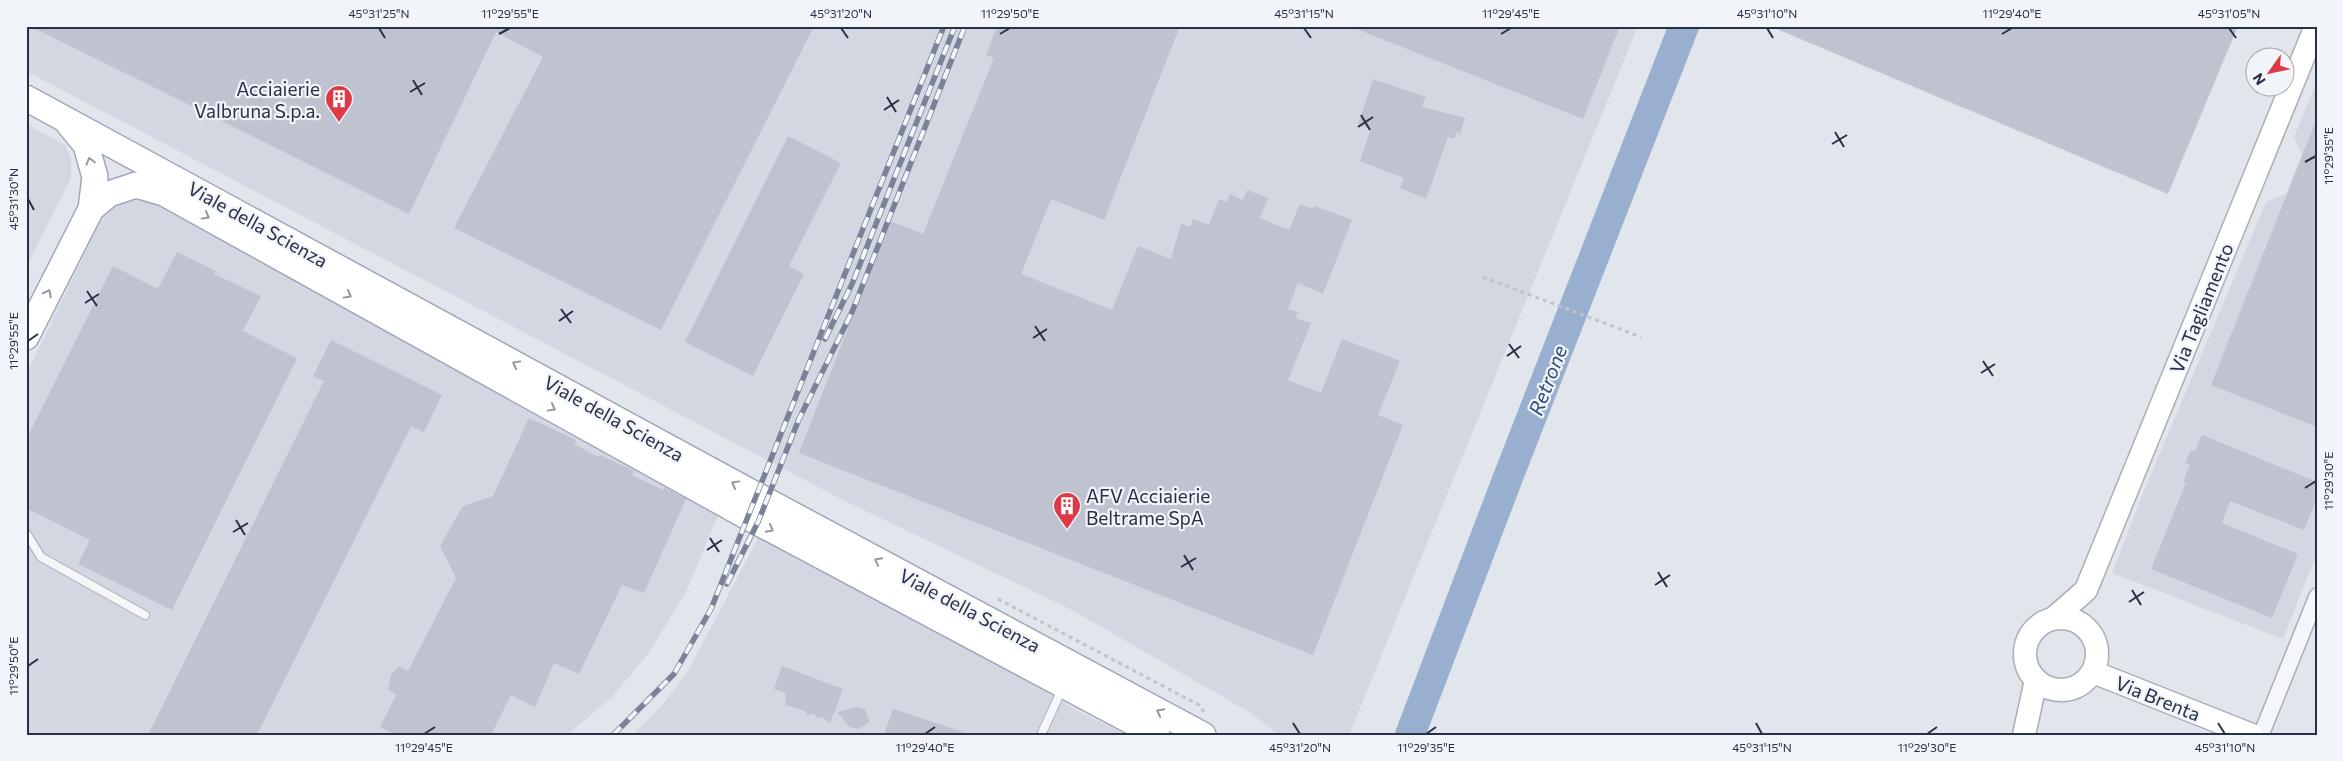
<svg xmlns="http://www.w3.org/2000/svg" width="2343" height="761" font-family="Commissioner,sans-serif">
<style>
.built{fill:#d2d7e1}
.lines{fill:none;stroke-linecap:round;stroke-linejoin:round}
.river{stroke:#99afcf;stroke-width:30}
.building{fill:#bec3cf}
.lane-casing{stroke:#a9afba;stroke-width:10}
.street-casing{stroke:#a9afba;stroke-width:18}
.secondary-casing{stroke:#a9afba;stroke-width:25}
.primary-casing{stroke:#9fa8b9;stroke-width:28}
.path{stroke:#bfc3ca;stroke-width:3;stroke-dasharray:4 4;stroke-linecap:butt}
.lane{stroke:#f5f6f9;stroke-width:8}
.street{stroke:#f5f6f9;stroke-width:15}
.secondary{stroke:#fff;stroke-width:22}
.primary{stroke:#fff;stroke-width:25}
.rail-casing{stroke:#798297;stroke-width:5.5}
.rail{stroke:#f1f4f8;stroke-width:4;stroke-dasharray:11;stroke-linecap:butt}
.oneway{stroke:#9398a2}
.ticks{fill:none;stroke:#273046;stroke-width:2}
.labels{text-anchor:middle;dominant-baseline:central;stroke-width:4.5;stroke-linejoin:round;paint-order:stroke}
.poi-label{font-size:19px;fill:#273046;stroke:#f1f4f8;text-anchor:end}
.street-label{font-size:19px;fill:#273046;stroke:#f1f4f8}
.water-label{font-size:20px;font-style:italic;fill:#2d4b7e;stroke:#f1f4f8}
.neatline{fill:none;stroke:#273046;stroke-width:2}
.ticks-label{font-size:12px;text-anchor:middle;fill:#273046}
</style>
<rect width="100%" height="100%" fill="#e1e5ec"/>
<!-- built -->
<g class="built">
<polygon points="26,26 1638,26 1349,735 1278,735 1251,713 1072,610 845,501 26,71"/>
<polygon points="2317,81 2317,553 2283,639 2112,573 2144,491 2266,202 2286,194 2302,155 2294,137"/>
<polygon points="26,124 65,145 71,159 71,178 26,267"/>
<polygon points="149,199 719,513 686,592 648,654 611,698 567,735 32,735 26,733 26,375 100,222 112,209 127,201"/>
<polygon points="762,531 1084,714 1126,735 633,735 664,703 687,673"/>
</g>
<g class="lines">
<!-- river -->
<polyline class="river" points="1410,735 1507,480 1684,26"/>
</g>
<!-- building -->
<g class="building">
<polygon points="30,26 814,26 661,330 454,228 543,57 496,32 409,214"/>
<polygon points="997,26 1180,26 1104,220 1051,199 1021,274 1112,310 1138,246 1171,259 1181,224 1190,227 1193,219 1209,225 1219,199 1227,202 1230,194 1243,200 1247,190 1268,198 1260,218 1289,230 1300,204 1313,209 1315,206 1352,220 1323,294 1298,283 1288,309 1298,312 1295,318 1311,323 1288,380 1321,393 1342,339 1377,352 1400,361 1378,415 1403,425 1313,655 799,453 890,221 923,234 994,58 986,55"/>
<polygon points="1349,26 1620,26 1583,119"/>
<polygon points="1770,26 2238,26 2168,194"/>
<polygon points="1373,79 1426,97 1422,107 1465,118 1460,134 1456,132 1454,139 1448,137 1426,199 1400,188 1404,178 1360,161 1371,129 1358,125"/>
<polygon points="2316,121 2317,121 2317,427 2211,385"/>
<polygon points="788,136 841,163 789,266 804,274 753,376 685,342"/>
<polygon points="177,252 216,271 214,274 261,296 243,331 297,358 172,610 78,564 90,540 26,508 26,440 113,266 158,289"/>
<polygon points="331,340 442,395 424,432 411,426 257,735 148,735 324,381 313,376"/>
<polygon points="529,418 576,440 574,444 598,457 600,455 634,471 632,475 663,490 664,487 686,499 644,593 622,585 579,674 554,663 535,707 511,695 491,735 396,735 380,727 396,695 388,689 391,675 399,666 408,671 456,578 440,546 463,506 493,496"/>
<polygon points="2202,435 2317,482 2317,498 2304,530 2230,501 2222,523 2298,554 2272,618 2151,569 2186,483 2183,482 2190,464 2185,463 2191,450 2195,451"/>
<polygon points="782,666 843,689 830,723 822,717 818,718 813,714 807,715 805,711 785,705 786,693 774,689"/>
<polygon points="857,707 865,710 870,722 858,729 850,727 837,712"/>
<polygon points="893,709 963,732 962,735 884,735"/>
</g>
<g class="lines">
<defs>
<g id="lane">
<polyline points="26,533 41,557 145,615"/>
<polyline points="1041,735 1062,689"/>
</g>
<polyline id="street" points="2261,735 2317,596"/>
<g id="secondary">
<polyline points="2054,618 2086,590 2316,26"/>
<circle cx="2061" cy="654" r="36"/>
<polyline points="2093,672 2252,735"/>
<polyline points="2024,735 2036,680"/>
</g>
<g id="primary">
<polyline points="26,98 767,501 1203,735"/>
<polyline points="91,209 109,194 136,185 164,193 748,517 1157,735"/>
<polyline points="26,337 91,209 95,177 86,145 68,123"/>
</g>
</defs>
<!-- lane casing -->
<use href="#lane" class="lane-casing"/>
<!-- street casing -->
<use href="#street" class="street-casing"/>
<!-- secondary casing -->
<use href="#secondary" class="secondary-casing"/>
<!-- primary casing -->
<use href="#primary" class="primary-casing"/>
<!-- path -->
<g class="path">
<polyline points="1483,277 1641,337"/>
<polyline points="998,599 1199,705 1204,712"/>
</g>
<!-- lane -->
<use href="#lane" class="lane"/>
<!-- street -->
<use href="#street" class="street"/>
<!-- secondary -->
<use href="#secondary" class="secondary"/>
<!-- primary -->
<use href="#primary" class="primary"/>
<defs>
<g id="rail">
<polyline points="825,339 852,284 955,26"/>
<polyline points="727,584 758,522 799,419 852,312 965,26"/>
<polyline points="613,735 674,674 711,609 944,26"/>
</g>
</defs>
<!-- rail casing -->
<use href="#rail" class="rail-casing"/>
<!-- rail -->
<use href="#rail" class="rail"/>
</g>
<!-- one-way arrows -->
<defs><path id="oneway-chevron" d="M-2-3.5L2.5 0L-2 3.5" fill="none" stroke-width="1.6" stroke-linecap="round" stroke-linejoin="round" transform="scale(1.25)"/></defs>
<g class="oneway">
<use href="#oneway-chevron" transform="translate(90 161) rotate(-106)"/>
<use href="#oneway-chevron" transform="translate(206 216) rotate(29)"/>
<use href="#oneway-chevron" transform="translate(48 293) rotate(-63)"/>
<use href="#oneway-chevron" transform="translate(348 295) rotate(29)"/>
<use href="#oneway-chevron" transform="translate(516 364) rotate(-151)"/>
<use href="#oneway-chevron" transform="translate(552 408) rotate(29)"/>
<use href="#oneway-chevron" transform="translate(735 484) rotate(-151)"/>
<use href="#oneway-chevron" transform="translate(770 529) rotate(28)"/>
<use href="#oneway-chevron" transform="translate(878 561) rotate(-152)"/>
<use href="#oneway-chevron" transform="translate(1160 712) rotate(-152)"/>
</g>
<!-- ticks -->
<path class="ticks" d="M379,28L385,38M841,28L848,38M1304,28L1311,38M1767,28L1773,38M2229,28L2236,38M499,34L510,28M1000,34L1010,28M1501,34L1511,28M2002,34L2012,28M413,80L422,95M410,92L425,83M887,97L896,112M884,110L899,100M1361,115L1370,130M1358,127L1373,117M1835,132L1844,147M1832,144L1847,135M2305,162L2316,156M28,199L34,210M87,291L97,306M85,303L99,294M561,309L571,323M559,321L573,311M1035,326L1045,341M1033,338L1047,329M28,341L38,334M1509,344L1519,358M1507,356L1521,346M1983,361L1993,376M1981,373L1995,364M2305,488L2316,481M236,520L245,535M233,532L248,523M710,538L719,552M707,550L722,540M1184,555L1193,570M1181,567L1196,558M1658,572L1667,587M1655,585L1670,575M2132,590L2141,605M2129,602L2144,592M28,666L38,659M1293,723L1300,734M1756,723L1762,734M2218,723L2225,734M424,734L435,727M925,734L935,727M1426,734L1436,727M1927,734L1937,727"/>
<!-- icons -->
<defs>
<symbol id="building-pin" viewBox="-11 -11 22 30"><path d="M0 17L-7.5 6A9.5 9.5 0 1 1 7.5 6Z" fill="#dd3947" stroke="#f1f4f8"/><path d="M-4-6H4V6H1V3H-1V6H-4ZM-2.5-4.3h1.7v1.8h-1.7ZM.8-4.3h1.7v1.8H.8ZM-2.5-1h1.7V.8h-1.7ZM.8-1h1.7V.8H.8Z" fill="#fff"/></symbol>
</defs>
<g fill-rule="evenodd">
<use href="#building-pin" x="323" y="83" width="32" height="43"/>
<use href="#building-pin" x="1051" y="490" width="32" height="43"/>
</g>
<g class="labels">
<!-- poi labels -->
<g class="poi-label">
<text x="320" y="88">Acciaierie<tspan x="320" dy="22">Valbruna S.p.a.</tspan></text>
<text x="1086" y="495" text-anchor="start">AFV Acciaierie<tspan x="1086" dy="22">Beltrame SpA</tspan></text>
</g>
<!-- street labels -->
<g class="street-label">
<text transform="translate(258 224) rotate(29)">Viale della Scienza</text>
<text transform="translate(2201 308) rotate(-68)">Via Tagliamento</text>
<text transform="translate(614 418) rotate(29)">Viale della Scienza</text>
<text transform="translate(970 610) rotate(28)">Viale della Scienza</text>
<text transform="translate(2158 698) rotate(22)">Via Brenta</text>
</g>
<!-- water labels -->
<g class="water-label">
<text transform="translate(1547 380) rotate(-69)">Retrone</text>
</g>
</g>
<!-- border -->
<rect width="2343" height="761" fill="none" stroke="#f1f4f8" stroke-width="55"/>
<!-- north arrow -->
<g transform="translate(2270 72) rotate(237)"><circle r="24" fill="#f1f4f8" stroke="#a0a6b1"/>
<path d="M0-4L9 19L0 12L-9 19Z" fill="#dd3947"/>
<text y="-8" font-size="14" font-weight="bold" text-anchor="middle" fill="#273046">N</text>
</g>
<rect x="28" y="28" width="2288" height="706" class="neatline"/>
<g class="ticks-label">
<text x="379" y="18">45°31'25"N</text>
<text x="510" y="18">11°29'55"E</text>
<text x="841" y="18">45°31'20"N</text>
<text x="1010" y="18">11°29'50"E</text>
<text x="1304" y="18">45°31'15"N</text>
<text x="1511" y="18">11°29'45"E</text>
<text x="1767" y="18">45°31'10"N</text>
<text x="2012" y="18">11°29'40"E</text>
<text x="2229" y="18">45°31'05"N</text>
<text transform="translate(2329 156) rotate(-90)" y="4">11°29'35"E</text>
<text transform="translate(14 199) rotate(-90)" y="4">45°31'30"N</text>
<text transform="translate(14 341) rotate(-90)" y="4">11°29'55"E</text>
<text transform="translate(2329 481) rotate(-90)" y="4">11°29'30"E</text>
<text transform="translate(14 666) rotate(-90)" y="4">11°29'50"E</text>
<text x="424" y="752">11°29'45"E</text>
<text x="925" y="752">11°29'40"E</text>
<text x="1300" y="752">45°31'20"N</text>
<text x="1426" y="752">11°29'35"E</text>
<text x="1762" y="752">45°31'15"N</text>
<text x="1927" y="752">11°29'30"E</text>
<text x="2225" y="752">45°31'10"N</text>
</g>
</svg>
